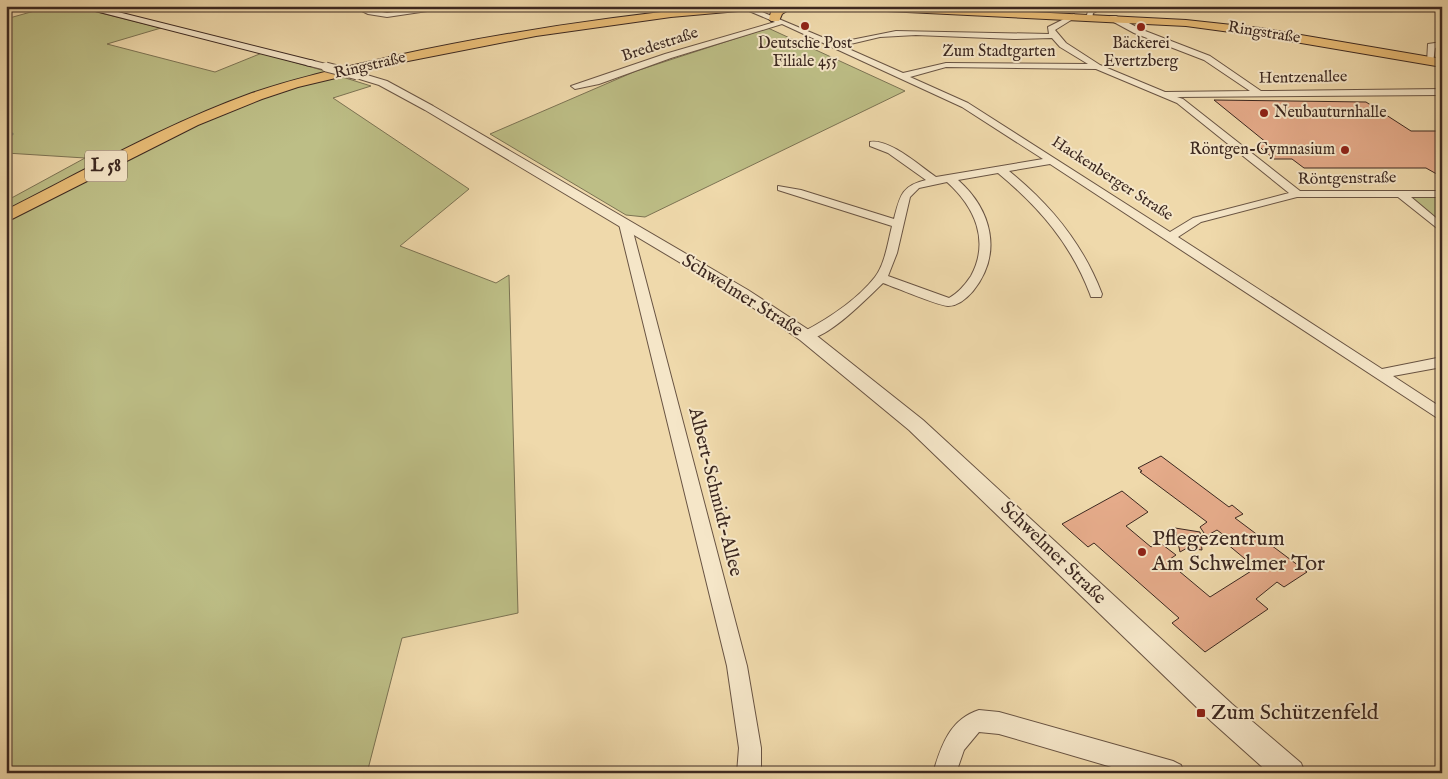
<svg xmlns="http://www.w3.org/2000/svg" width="1448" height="779" font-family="'IM FELL English',serif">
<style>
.green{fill:#bdbe86;stroke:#7c7353}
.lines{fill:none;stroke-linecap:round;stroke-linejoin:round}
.stream-far1{stroke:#748073;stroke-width:2.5}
.stream{stroke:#748073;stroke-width:3}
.building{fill:#e5ab8a;stroke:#3c2820}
.minor-casing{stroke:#695443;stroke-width:2}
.tertiary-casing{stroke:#695443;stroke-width:2}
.secondary-casing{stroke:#3c2820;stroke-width:2}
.primary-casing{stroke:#3c2820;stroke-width:2}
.minor{fill:#f5e6c8;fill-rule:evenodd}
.tertiary{fill:#f5e6c8;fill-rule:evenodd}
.secondary{fill:#f5e6c8;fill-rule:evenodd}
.primary{fill:#e8bc76;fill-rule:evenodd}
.tertiary-bridge-casing{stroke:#695443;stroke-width:11;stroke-linecap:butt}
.tertiary-bridge{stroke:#f5e6c8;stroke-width:9}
.poi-dot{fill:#8f2418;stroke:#f5e6c8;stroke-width:2}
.labels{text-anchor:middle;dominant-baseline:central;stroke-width:4;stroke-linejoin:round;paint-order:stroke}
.far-street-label{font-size:16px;fill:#3c2820;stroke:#f5e6c8}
.far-poi-label{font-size:16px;fill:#3c2820;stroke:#f5e6c8}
.shield{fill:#f5e6c8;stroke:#746152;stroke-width:1}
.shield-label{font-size:18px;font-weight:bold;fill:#3c2820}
.street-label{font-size:19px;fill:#3c2820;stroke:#f5e6c8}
.near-poi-label{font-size:22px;fill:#3c2820;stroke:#f5e6c8;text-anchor:start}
</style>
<rect width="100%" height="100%" fill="#efd9ab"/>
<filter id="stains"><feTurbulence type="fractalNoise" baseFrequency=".004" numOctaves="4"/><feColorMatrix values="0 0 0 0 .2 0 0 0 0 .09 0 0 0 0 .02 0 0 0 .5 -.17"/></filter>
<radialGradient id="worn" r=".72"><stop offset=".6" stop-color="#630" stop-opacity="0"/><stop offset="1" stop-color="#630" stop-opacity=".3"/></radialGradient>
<!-- green -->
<g class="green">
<polygon points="52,6 73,6 161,28 107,44 215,72 262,53 332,73 251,95 6,212 6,201 85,158 6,153 6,19"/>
<polygon points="768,28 905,91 645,217 626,215 490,134 636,71"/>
<polygon points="336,75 371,86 333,98 469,189 400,246 496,283 509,275 518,613 402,638 367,773 6,773 6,220 230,109"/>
<polygon points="1442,196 1442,225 1408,197"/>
</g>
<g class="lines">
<!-- stream-far1 -->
<polyline class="stream-far1" points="1391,11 1433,6"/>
<!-- stream -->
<polyline class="stream" points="6,133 12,134"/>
</g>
<!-- building -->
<g class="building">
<polygon points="1214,100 1366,102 1411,131 1442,131 1442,177 1426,168 1304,168 1292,159 1274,159 1256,144 1267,143"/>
<polygon points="1161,456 1229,507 1232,505 1243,514 1235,518 1307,572 1284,587 1277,582 1256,599 1268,609 1205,652 1172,623 1179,618 1094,543 1088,547 1062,524 1122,491 1148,512 1126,526 1151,547 1159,542 1176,555 1167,561 1210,597 1256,568 1215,534 1225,536 1217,530 1206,536 1200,527 1207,522 1140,472 1142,471 1138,468"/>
<polygon points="1175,528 1200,532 1202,550 1187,548 1180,552"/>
</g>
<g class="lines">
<defs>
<g id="minor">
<polygon points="352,6 387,13 440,6 461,6 387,17 368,14"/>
<path d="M741,6H748L836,43L896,31L1049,34L1048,27L1074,14L1076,17L1055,30L1066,43L1100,65L1165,92L1250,91L1204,60L1134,33L1110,20V16H1116L1140,29L1210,56L1261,91L1442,89V95L1177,97L1183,99L1300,191H1442V197H1411L1442,223V232L1398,197H1297L1201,222L1178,237L1382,369L1442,357V367L1393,376L1442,408V421L1050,164L1009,171C1051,205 1083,244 1102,294L1101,297H1091L1090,294C1071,244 1039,207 998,173L958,180C992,210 1003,254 973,291C967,298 958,306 948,306C936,305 897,288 883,283C867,298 823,345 801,339L799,336L801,333C826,320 857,300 875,277C885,264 888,242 892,226L778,190V186L801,190L894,219C900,196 901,186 926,180L888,153L870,146V142C889,138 921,167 936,177L1043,159L962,107L782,24L671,58L599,84L575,89L571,86L665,54L775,22L742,8ZM916,35L1014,39L1052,38L1060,47L1088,64L946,63L903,73L842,46L880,37ZM946,67L1096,69L1177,103L1289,193L1193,218L1170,232L968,103L910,77ZM947,182C975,207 990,241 971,276C965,285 958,293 949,298L888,276L897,253L910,197L919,188Z"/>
<polygon points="983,6 990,6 990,13 986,13"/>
<polygon points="1098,6 1107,6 1093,13 1092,19 1086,19 1088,11"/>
<polygon points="1442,42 1442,46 1435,48 1433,63 1427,63 1428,44"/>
<polygon points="625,221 631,224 747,666 761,748 761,773 737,773 739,748 727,666 619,224"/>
<path d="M979,710L999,712L1173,761L1181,765L1184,773H1132L999,734L979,732L964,750L956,773H933C941,746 950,719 979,710Z"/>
</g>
<g id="tertiary">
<polygon points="310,60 330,65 331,67 326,70 306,65 306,61"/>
<polygon points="357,72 387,81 433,106 748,290 812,332 923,420 1232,704 1301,763 1305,773 1269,773 1212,722 909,430 800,340 736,296 425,110 379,85 353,77 353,73"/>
</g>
<polygon id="secondary" points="76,6 94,6 314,61 316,63 310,66"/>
<g id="primary">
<path d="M715,6H766L761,9L671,17L536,36L403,62L298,87L262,99L198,125L6,222V210C87,169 166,124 252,93C298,77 347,67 394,56C500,33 607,17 715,6Z"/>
<polygon points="781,6 795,6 782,14 779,21 771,21 769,19 771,12"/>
<polygon points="841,6 917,6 1186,20 1260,28 1442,59 1442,67 1260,36 1186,26 846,9"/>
</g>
</defs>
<!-- minor casing -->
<use href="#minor" class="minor-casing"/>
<!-- tertiary casing -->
<use href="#tertiary" class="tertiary-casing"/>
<!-- secondary casing -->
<use href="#secondary" class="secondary-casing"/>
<!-- primary casing -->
<use href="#primary" class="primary-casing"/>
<!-- minor -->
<use href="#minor" class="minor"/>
<!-- tertiary -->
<use href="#tertiary" class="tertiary"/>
<!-- secondary -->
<use href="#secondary" class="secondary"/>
<!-- primary -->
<use href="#primary" class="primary"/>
<defs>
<polyline id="tertiary-bridge" points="326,67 357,75"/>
</defs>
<!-- tertiary-bridge casing -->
<use href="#tertiary-bridge" class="tertiary-bridge-casing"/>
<!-- tertiary-bridge -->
<use href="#tertiary-bridge" class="tertiary-bridge"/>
</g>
<!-- markers -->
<g class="poi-dot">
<circle cx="805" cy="26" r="5"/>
<circle cx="1141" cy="27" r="5"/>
<circle cx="1264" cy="113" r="5"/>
<circle cx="1345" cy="150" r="5"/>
<circle cx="1142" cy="552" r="5"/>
<rect x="1196" y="708" width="10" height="10" rx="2.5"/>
</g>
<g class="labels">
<!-- far-street labels -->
<g class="far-street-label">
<text transform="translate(1264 33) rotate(9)">Ringstraße</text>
<text transform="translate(660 45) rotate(-18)">Bredestraße</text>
<text x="999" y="52">Zum Stadtgarten</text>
<text transform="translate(370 66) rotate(-13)">Ringstraße</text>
<text transform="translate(1303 78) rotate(-1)">Hentzenallee</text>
<text transform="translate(1112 179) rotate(33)">Hackenberger Straße</text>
<text transform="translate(1347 179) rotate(-1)">Röntgenstraße</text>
</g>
<!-- far-poi labels -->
<g class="far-poi-label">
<text x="805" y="44">Deutsche Post<tspan x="805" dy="18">Filiale 455</tspan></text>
<text x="1141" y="44">Bäckerei<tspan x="1141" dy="18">Evertzberg</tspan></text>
<text x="1274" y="113" text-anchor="start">Neubauturnhalle</text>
<text x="1335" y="150" text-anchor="end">Röntgen-Gymnasium</text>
</g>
<!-- shield labels -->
<rect class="shield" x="85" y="150.5" width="42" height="31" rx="4"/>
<g class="shield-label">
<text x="106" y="166">L 58</text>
</g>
<!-- street labels -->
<g class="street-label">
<text transform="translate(742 296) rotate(32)">Schwelmer Straße</text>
<text transform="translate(715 492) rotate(76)">Albert-Schmidt-Allee</text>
<text transform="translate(1053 553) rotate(44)">Schwelmer Straße</text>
</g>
<!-- near-poi labels -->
<g class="near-poi-label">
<text x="1152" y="539">Pflegezentrum<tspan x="1152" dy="25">Am Schwelmer Tor</tspan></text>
<text x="1211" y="713">Zum Schützenfeld</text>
</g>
</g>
<!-- margin -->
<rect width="1448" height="779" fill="none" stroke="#efd9ab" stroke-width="25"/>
<rect x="8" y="8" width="1433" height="764" fill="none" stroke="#3c2820" stroke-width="2.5"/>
<rect x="12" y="12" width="1423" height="754" fill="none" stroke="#3c2820"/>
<rect width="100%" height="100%" filter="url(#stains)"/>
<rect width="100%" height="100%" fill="url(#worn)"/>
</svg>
